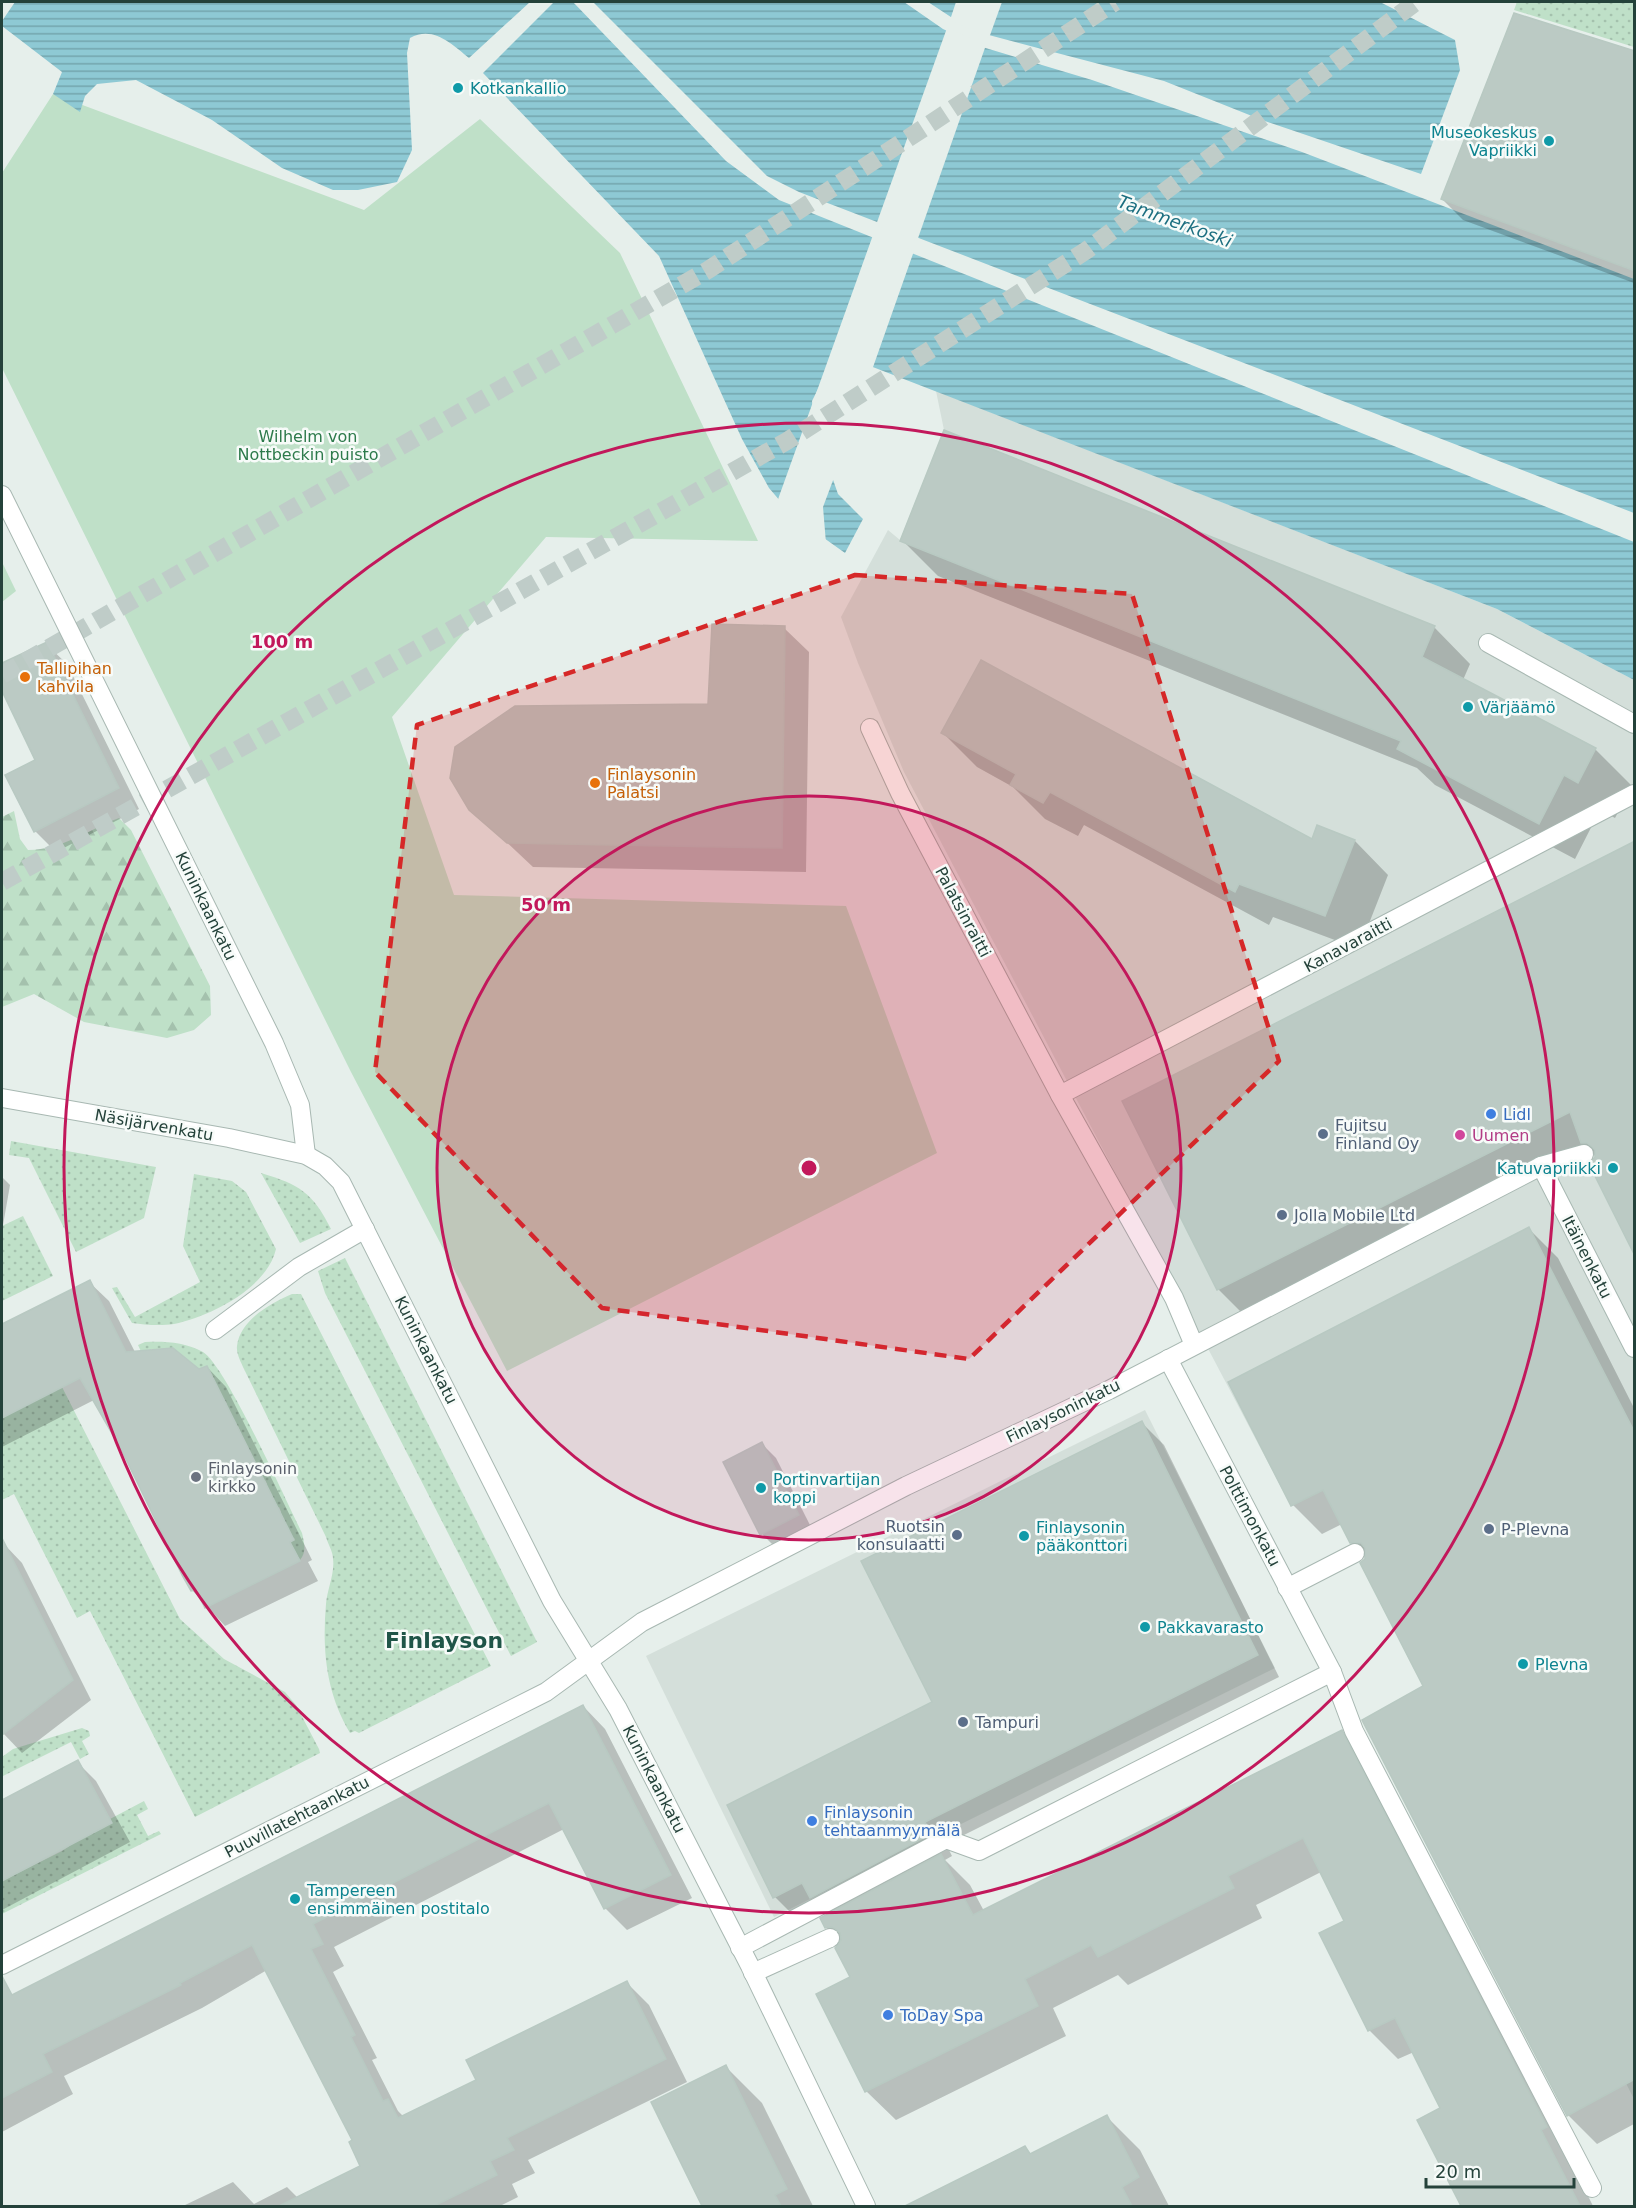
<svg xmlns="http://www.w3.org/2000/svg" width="1636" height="2208" font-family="'DejaVu Sans',sans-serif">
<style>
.built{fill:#d4dfda}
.grass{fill:url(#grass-dots)}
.forest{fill:url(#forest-firs)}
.green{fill:#bfe0c8}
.water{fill:url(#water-rules)}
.pier{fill:#e6efeb}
.shadow{fill:#0003}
.building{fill:#bbcac4;stroke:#b8c9c2;stroke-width:1.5}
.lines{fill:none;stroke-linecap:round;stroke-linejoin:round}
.highway-tunnel{stroke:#bfccc8;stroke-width:18;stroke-dasharray:18 9;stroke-linecap:butt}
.lane-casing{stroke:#a8b8b2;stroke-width:20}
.street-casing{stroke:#a8b8b2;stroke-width:20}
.lane{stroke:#fff;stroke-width:18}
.street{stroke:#fff;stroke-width:18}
.marked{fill:#d62828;fill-opacity:0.2;stroke:#d62828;stroke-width:4.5;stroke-dasharray:12 8;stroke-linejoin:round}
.ring{fill:none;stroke:#c2185b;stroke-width:3}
.culture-dot{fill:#0f9aa8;stroke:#f7fbf9;stroke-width:2}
.food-dot{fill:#e8710a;stroke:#f7fbf9;stroke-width:2}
.shop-dot{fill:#3f7fe0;stroke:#f7fbf9;stroke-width:2}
.service-dot{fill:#5c6f8a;stroke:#f7fbf9;stroke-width:2}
.hotel-dot{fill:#d1479c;stroke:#f7fbf9;stroke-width:2}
.worship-dot{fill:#6b7280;stroke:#f7fbf9;stroke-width:2}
.labels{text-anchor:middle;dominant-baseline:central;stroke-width:5;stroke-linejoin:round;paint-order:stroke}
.culture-label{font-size:16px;fill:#0d838f;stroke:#f7fbf9;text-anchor:start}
.park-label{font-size:16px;fill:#2d7a4b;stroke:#f7fbf9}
.food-label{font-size:16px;fill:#c56008;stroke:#f7fbf9;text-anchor:start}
.street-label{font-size:16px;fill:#24423a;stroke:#f7fbf9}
.shop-label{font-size:16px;fill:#366cbe;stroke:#f7fbf9;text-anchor:start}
.service-label{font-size:16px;fill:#4e5e75;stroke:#f7fbf9;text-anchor:start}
.hotel-label{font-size:16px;fill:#b23c85;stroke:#f7fbf9;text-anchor:start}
.worship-label{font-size:16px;fill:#5b616d;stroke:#f7fbf9;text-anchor:start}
.water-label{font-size:18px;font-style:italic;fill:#1c6f80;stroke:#f7fbf9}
.district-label{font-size:22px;font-weight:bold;fill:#1f5548;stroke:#f7fbf9}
.centre{fill:#c2185b;stroke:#f7fbf9;stroke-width:3}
.ring-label{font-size:18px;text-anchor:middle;font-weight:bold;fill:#c2185b;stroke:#f7fbf9;stroke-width:5;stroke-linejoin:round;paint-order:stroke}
</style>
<defs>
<pattern id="grass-dots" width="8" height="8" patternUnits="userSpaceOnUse" patternTransform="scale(1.5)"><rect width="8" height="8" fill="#bfe0c8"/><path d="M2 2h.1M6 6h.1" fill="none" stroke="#a4c1ad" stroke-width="1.8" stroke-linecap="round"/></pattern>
<pattern id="forest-firs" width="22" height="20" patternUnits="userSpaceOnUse" patternTransform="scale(1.5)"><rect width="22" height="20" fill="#bfe0c8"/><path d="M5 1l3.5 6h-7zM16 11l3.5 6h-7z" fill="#a4c1ad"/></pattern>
<pattern id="water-rules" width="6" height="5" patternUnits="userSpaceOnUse" patternTransform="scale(1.5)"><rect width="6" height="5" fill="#8ec9d4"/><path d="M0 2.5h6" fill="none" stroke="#74a5ad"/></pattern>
</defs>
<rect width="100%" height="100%" fill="#e6efeb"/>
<!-- built -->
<g class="built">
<polygon points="936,391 1497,609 1634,680 1634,2099 1323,1490 1291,1506 904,772 858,663 841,617 888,530 900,540 944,430"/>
<polygon points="1145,1410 1275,1668 774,1917 646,1656"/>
</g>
<!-- grass -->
<g class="grass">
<polygon points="1517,2 1634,2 1634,47 1514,10"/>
<polygon points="11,1141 156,1167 144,1218 76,1252 29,1158 9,1155"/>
<path d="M261,1173C300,1185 312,1192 331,1229L300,1243Z"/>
<path d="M194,1174L232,1181L246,1192L276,1249C267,1288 211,1316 174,1324C161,1326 145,1325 132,1323L112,1288L117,1287L135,1317L200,1282L183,1246Z"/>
<polygon points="23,1216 53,1276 2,1301 2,1226"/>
<polygon points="345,1258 537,1642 511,1656 325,1293 318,1271"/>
<path d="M292,1294H301L491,1666L359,1733L355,1731L350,1733C326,1693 322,1650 326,1604C327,1590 335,1573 333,1559C333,1552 328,1544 326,1537L244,1369C241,1362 236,1353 237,1346C240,1320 271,1303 292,1294Z"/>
<path d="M145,1342C164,1341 185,1342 203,1352C226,1366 286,1501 302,1533C304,1542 307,1552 300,1560L290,1542L295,1539L289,1535L278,1514L281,1512L279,1507L276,1509L264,1486L267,1484L265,1480L260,1481L235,1433L240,1431L238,1426L233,1428L222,1406L227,1404L224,1399L219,1401L210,1371H198L185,1358L157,1354L156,1349H151V1355L144,1358L138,1345Z"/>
<polygon points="62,1387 180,1619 224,1659 285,1692 296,1705 319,1749 320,1753 195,1817 90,1611 77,1618 14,1494 2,1500 2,1395 11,1413"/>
<polygon points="82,1728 89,1731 90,1736 82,1741 89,1754 80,1759 71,1742 3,1776 2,1757 13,1749"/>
<polygon points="144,1801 148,1809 137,1815 148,1836 159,1831 161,1834 2,1914 2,1881 62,1851 110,1819"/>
</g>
<!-- forest -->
<path class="forest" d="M14,811L20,839L28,850C62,850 88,830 119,818L131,830L210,986L211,1015L194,1030L167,1038L84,1022L34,994L2,1007V817Z"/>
<!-- green -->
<g class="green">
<polygon points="53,94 364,210 480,119 620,253 758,541 546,537 392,717 454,895 846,906 937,1153 507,1371 351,1072 2,368 2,173"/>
<polygon points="2,562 16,591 2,602"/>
</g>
<!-- water -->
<g class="water">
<path d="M15,2H530L469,58C452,44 433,25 410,38L407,53L412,150L397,182L358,190H333L282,168L212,120L136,80L97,84L85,96L80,112L53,94L62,72L2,26V21Z"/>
<polygon points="554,2 573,2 726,161 779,200 1634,542 1634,680 1497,609 865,364 840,368 822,381 812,401 815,428 838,494 863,519 845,553 793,516 769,488 742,439 659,256 483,73"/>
<polygon points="593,2 904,2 943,29 979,46 1092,80 1302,152 1634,279 1634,513 799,192 767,176"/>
<polygon points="928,2 1380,2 1455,40 1460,70 1421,174 1262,120 1164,81 985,34 957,21"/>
</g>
<!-- pier -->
<g class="pier">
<polygon points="956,2 1002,2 989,38 950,20"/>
<polygon points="947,28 986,45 917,241 876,225"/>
<polygon points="873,235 914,251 872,370 865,367 842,371 824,383 815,402 818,427 835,475 823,507 826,543 791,519 777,502"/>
</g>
<!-- shadow -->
<g class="shadow">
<polygon points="1634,52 1634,283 1463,220 1442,199"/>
<polygon points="902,540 1434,627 1470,664 1463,680 1595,749 1632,786 1615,818 1600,810 1575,859 1435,785 1417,768 938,576"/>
<polygon points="784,628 809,652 806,872 533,867 471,809 709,705"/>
<polygon points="46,644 67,664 139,809 56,852 35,831 37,760 2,688 2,665"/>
<polygon points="943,733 1312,841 1355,841 1388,875 1359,949 1273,917 1269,925 1084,825 1078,836 1045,819 1013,787 977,767"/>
<polygon points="1634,843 1596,1157 1588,1148 1248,1319 1218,1289"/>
<polygon points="2,1177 10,1185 2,1231"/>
<polygon points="1529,1229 1558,1258 1634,1408 1634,2124 1597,2144 1568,2115 1425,1687 1366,1558 1351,1542 1342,1524 1322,1534 1293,1505"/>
<polygon points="89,1282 109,1301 135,1352 199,1371 207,1367 226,1387 312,1560 308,1562 318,1581 225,1626 192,1590 123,1451 94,1400 2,1447 2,1326"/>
<polygon points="1142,1423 1164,1445 1279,1677 946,1844 952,1856 945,1860 970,1885 984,1911 1341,1732 1371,1761 1593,2206 1463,2206 1419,2121 1442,2109 1414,2052 1398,2059 1369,2030 1346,1922 1321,1872 1256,1905 1262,1918 1128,1985 1118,1975 1053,2008 1066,2036 896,2120 866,2091 852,1977 841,1942 826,1927 829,1915 820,1907 797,1919 775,1897 934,1703"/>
<polygon points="762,1444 776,1458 812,1529 776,1548 762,1534"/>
<polygon points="3,1543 22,1563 91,1700 22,1753 2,1732"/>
<polygon points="583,1706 605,1729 692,1898 627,1930 605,1908 564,1829 334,1947 344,1966 333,1972 377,2058 372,2060 398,2111 404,2117 478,2081 627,1983 649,2005 687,2082 528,2160 535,2173 512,2184 518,2197 500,2206 183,2206 233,2182 254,2204 287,2187 299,2199 362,2167 354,2141 267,1970 202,2008 64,2076 73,2094 2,2132 2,2004"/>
<polygon points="77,1762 96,1781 130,1842 2,1910 2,1802"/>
<polygon points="726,2067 762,2103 813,2206 704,2206 653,2103"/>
<polygon points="1107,2117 1140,2150 1169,2206 924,2206 921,2200 1025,2147 1032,2155"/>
</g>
<!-- building -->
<g class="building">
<polygon points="1514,13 1635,51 1635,271 1441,199"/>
<polygon points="944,430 1435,626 1422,657 1596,748 1578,783 1564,775 1539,824 1397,749 1401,741 900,541"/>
<polygon points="712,624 785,626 782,848 507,843 469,810 450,778 455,747 515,706 708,704"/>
<polygon points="47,642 119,788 34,832 5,775 35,760 2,691 2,663"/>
<polygon points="981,660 1312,839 1317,825 1355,840 1325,916 1239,884 1235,892 1050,792 1043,803 1010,785 1016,774 941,733"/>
<polygon points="1635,841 1635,1256 1589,1164 1595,1157 1595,1150 1587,1143 1581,1143 1570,1112 1217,1290 1122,1101"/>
<polygon points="1529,1227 1635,1433 1635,2079 1567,2116 1362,1720 1423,1686 1360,1563 1365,1559 1365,1548 1361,1543 1350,1543 1323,1490 1291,1506 1228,1382"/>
<polygon points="90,1280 126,1352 173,1348 199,1369 207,1366 294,1540 290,1542 300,1561 205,1608 196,1590 191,1591 182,1575 122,1451 80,1378 2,1418 2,1324"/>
<polygon points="1142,1421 1258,1655 925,1822 931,1834 810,1898 802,1883 773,1898 727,1805 932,1702 861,1561"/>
<polygon points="762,1442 799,1515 760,1535 723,1462"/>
<polygon points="2,1538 73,1680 2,1735"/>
<polygon points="583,1705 671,1875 604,1909 549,1803 313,1924 323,1944 311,1949 355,2035 351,2037 383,2101 388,2099 398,2118 476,2080 466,2060 627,1981 666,2059 507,2138 514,2150 490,2161 497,2175 434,2206 279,2206 360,2166 349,2142 352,2140 252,1945 180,1983 181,1985 43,2054 52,2072 2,2098 2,1976 12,1995"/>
<polygon points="1342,1730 1547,2127 1541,2130 1580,2206 1461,2206 1417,2120 1440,2108 1395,2018 1368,2031 1319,1933 1344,1921 1303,1838 1228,1876 1234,1888 1098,1957 1091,1945 1025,1979 1038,2006 865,2092 816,1994 850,1977 835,1948 841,1940 840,1933 832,1927 825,1928 820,1918 941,1854 973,1915"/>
<polygon points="78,1760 112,1823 2,1881 2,1800"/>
<polygon points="726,2065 787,2189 775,2195 781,2206 702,2206 651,2102"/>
<polygon points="1107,2115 1139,2177 1122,2187 1132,2206 905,2206 1025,2146 1030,2154"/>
</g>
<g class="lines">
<!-- highway-tunnel -->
<g class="highway-tunnel">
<polyline points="2,675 708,270 1115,2"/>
<polyline points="2,882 787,441 1087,250 1416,2"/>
</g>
<defs>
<g id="lane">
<polyline points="1488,643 1634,724"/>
<polyline points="870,728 900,793 1060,1095 1634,794"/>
<polyline points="1541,1166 1584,1154"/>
<polyline points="215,1330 299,1267 365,1229"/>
<polyline points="1287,1588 1355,1553"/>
<polyline points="740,1948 946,1839 979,1851 1332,1672 1354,1731 1592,2188"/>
<polyline points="753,1973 830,1938"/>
</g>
<g id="street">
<polyline points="2,495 274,1043 300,1105 306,1155"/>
<polyline points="1060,1095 1174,1298 1194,1345"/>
<polyline points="2,1098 229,1138 306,1155 325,1166 341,1182 552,1601 618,1709 750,1966 866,2206"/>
<polyline points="1168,1359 1332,1672"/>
<polyline points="2,1965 546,1692 642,1622 906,1486 1109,1390 1541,1166 1634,1348"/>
</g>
</defs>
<!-- lane casing -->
<use href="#lane" class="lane-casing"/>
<!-- street casing -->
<use href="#street" class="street-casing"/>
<!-- lane -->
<use href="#lane" class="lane"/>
<!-- street -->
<use href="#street" class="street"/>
</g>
<!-- marked area -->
<path class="marked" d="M855,575L1132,594L1279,1061L969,1359L602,1308L375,1072L417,725Z"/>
<!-- distance rings -->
<circle cx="809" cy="1168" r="372" fill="#c2185b" fill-opacity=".12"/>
<g class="ring">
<circle cx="809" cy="1168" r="372"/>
<circle cx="809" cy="1168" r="745"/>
</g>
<!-- markers -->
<g class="culture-dot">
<circle cx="458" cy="88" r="6"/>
<circle cx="1549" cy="141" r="6"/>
<circle cx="1468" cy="707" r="6"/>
<circle cx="1613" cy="1168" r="6"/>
<circle cx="761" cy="1488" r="6"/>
<circle cx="1024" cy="1536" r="6"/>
<circle cx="1145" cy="1627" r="6"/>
<circle cx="1523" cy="1664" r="6"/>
<circle cx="295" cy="1899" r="6"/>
</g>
<g class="food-dot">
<circle cx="25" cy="677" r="6"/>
<circle cx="595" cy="783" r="6"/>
</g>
<g class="shop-dot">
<circle cx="1491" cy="1114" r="6"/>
<circle cx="812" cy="1821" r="6"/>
<circle cx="888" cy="2015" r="6"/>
</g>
<g class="service-dot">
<circle cx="1323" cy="1134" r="6"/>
<circle cx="1282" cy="1215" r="6"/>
<circle cx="1489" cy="1529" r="6"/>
<circle cx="957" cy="1535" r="6"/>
<circle cx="963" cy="1722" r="6"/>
</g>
<circle class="hotel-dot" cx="1460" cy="1135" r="6"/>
<circle class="worship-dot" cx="196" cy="1477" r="6"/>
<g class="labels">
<!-- culture labels -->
<g class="culture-label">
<text x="470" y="88">Kotkankallio</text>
<text x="1537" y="132" text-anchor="end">Museokeskus<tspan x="1537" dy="18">Vapriikki</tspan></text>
<text x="1480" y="707">Värjäämö</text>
<text x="1601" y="1168" text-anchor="end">Katuvapriikki</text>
<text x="773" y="1479">Portinvartijan<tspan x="773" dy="18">koppi</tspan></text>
<text x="1036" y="1527">Finlaysonin<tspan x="1036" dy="18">pääkonttori</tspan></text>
<text x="1157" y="1627">Pakkavarasto</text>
<text x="1535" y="1664">Plevna</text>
<text x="307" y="1890">Tampereen<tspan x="307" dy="18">ensimmäinen postitalo</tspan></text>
</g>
<!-- park labels -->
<g class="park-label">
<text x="308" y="436">Wilhelm von<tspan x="308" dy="18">Nottbeckin puisto</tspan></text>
</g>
<!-- food labels -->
<g class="food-label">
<text x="37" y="668">Tallipihan<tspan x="37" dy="18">kahvila</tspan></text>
<text x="607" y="774">Finlaysonin<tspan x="607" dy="18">Palatsi</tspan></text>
</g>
<!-- street labels -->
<g class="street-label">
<text transform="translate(206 906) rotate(64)">Kuninkaankatu</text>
<text transform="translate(963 912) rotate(62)">Palatsinraitti</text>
<text transform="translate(1348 945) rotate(-28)">Kanavaraitti</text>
<text transform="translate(154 1125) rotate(10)">Näsijärvenkatu</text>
<text transform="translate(1587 1257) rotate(63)">Itäinenkatu</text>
<text transform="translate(426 1350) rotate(63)">Kuninkaankatu</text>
<text transform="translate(1063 1411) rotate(-26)">Finlaysoninkatu</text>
<text transform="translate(1250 1516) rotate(62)">Polttimonkatu</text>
<text transform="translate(654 1779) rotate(63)">Kuninkaankatu</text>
<text transform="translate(297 1817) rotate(-27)">Puuvillatehtaankatu</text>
</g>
<!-- shop labels -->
<g class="shop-label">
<text x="1503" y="1114">Lidl</text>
<text x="824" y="1812">Finlaysonin<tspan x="824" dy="18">tehtaanmyymälä</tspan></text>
<text x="900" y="2015">ToDay Spa</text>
</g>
<!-- service labels -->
<g class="service-label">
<text x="1335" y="1125">Fujitsu<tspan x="1335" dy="18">Finland Oy</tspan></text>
<text x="1294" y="1215">Jolla Mobile Ltd</text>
<text x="945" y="1526" text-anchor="end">Ruotsin<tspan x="945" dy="18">konsulaatti</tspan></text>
<text x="1501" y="1529">P-Plevna</text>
<text x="975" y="1722">Tampuri</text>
</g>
<!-- hotel labels -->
<g class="hotel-label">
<text x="1472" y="1135">Uumen</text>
</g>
<!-- worship labels -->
<g class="worship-label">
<text x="208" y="1468">Finlaysonin<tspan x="208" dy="18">kirkko</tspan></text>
</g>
<!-- water labels -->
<g class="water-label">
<text transform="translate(1175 221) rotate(20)">Tammerkoski</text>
</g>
<!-- district labels -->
<g class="district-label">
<text x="444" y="1640">Finlayson</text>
</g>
</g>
<circle cx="809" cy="1168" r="9" class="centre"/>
<g class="ring-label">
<text x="282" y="648">100 m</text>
<text x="546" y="911">50 m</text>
</g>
<!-- border -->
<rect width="1636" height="2208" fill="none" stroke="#24423a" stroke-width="6"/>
<!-- scale -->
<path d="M1426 2178v9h148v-9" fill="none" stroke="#24423a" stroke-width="3"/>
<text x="1435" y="2178" font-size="18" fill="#24423a" stroke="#f7fbf9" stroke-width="4.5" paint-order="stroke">20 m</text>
</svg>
